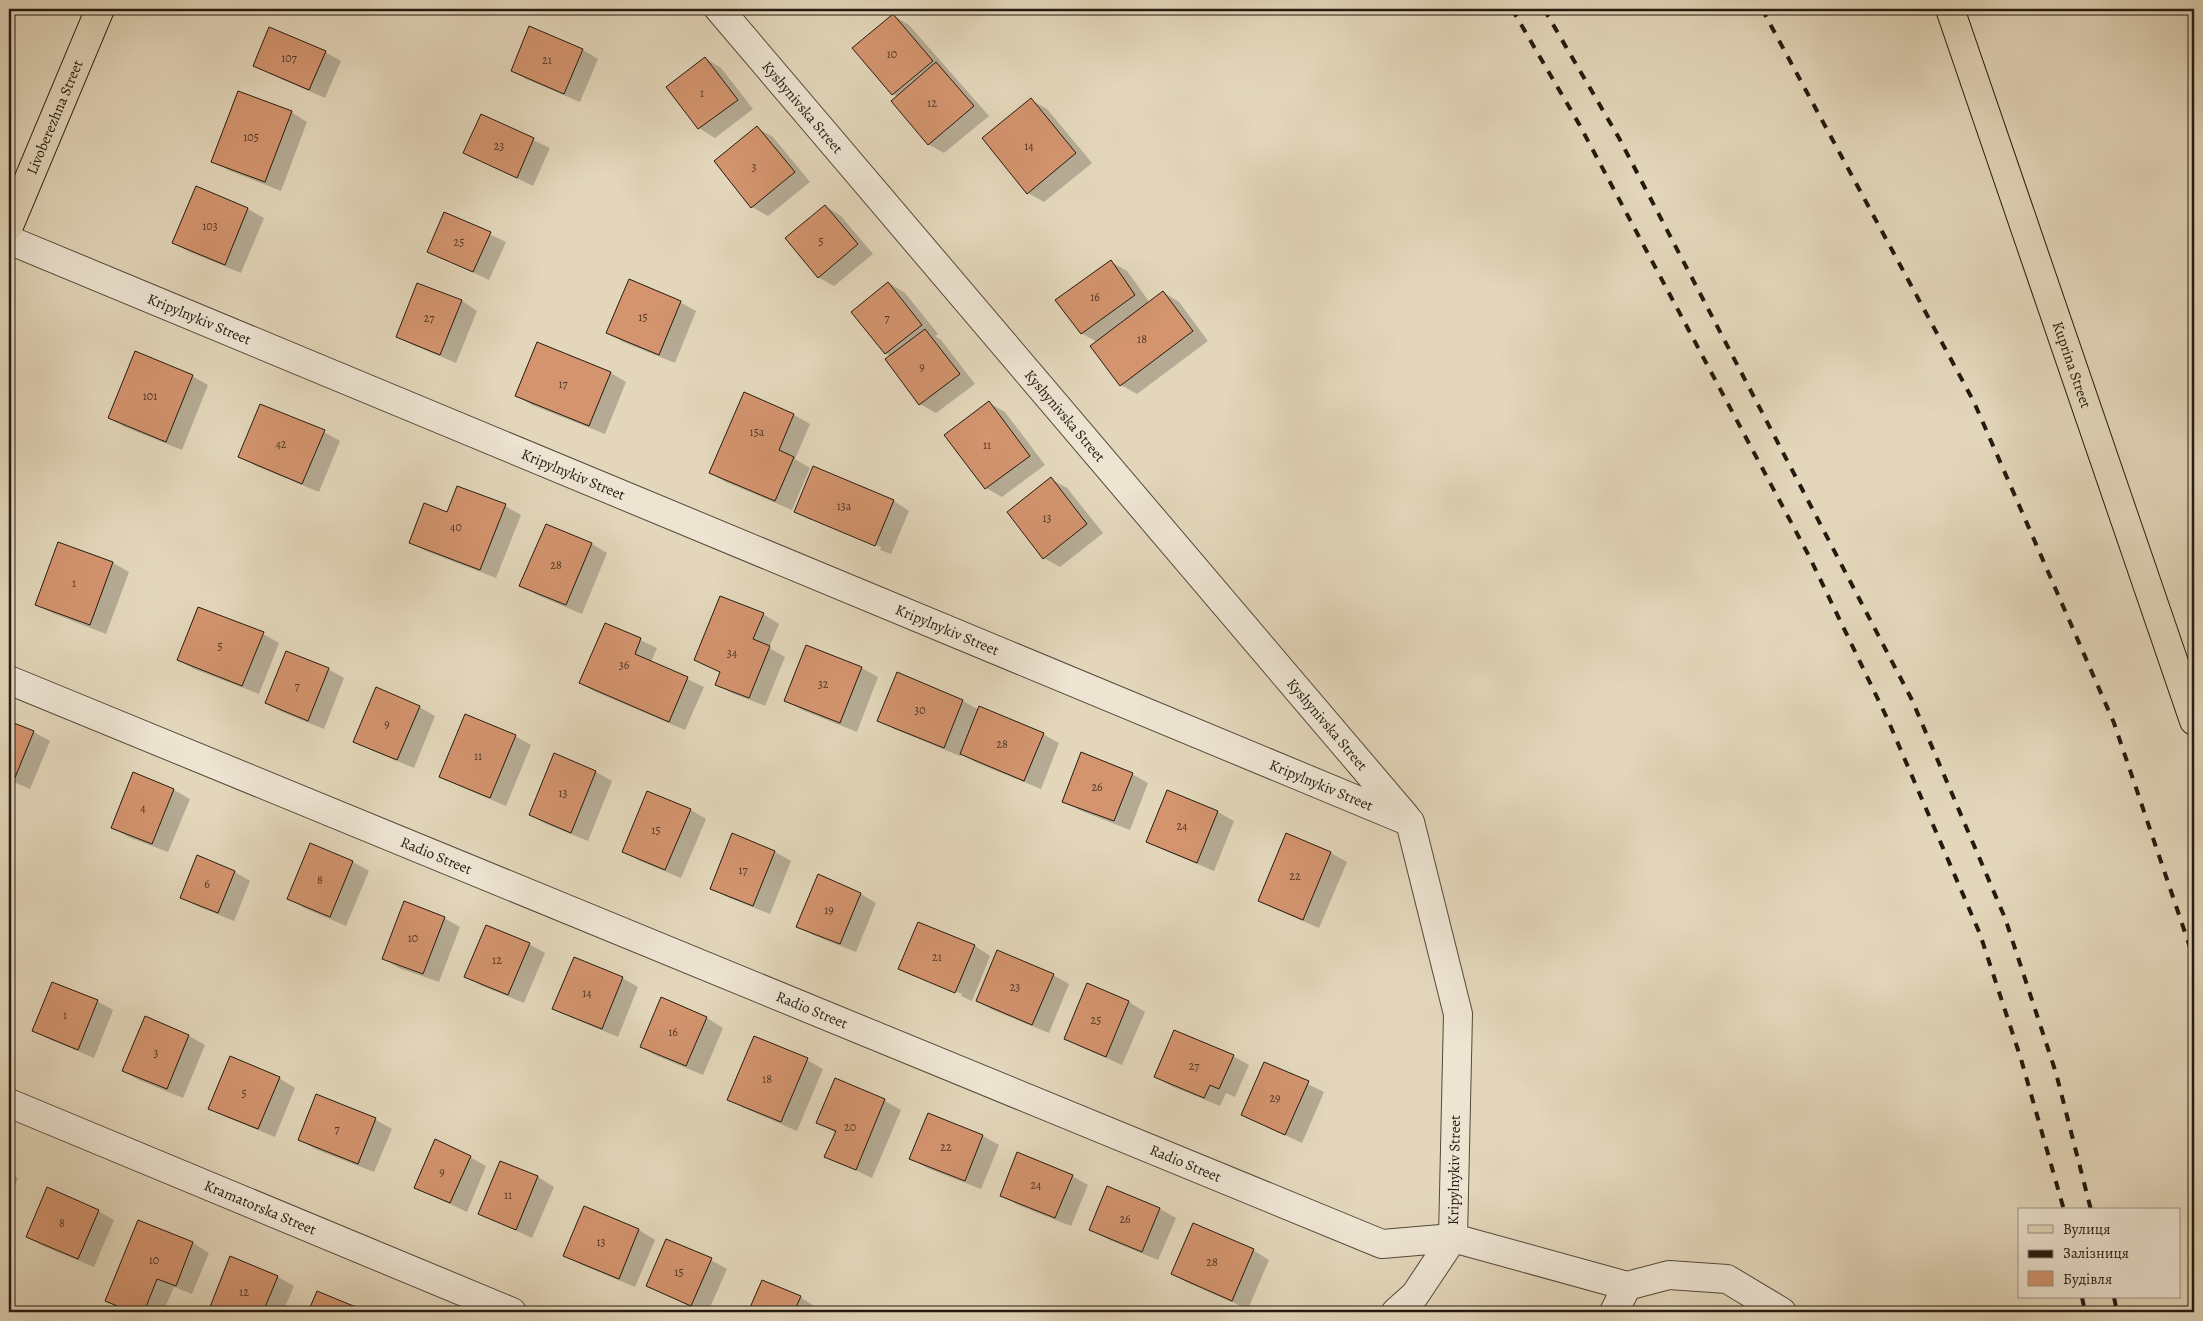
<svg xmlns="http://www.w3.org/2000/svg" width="2203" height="1321" font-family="Alegreya,serif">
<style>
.shadow{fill:#0003}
.building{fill:#d3946e;stroke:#251a0f}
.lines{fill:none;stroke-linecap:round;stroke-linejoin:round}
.minor-casing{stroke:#54493a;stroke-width:30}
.major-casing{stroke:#251a0f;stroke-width:30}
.minor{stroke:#ede4d2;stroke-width:28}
.major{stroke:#e3d6ba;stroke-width:28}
.rail{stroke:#251a0f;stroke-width:4;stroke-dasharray:9 9;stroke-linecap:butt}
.labels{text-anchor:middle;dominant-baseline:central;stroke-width:4.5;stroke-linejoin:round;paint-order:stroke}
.number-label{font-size:12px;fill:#503827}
.street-label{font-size:15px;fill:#251a0f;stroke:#ede4d2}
</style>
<rect width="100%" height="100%" fill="#e3d6ba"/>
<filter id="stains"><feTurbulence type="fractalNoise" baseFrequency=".004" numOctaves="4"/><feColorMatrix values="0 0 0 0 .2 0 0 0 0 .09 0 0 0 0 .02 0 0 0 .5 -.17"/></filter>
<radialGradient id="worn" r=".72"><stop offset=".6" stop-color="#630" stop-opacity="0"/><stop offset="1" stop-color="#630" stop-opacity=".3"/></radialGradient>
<!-- shadow -->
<g class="shadow">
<polygon points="893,15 909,25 989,116 944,153 928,144 898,97 893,94"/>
<polygon points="583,50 598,59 580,102 528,80 512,71"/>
<polygon points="325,52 341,61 325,98 270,74 254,65"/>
<polygon points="705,58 721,68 753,109 715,138 699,128 668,87"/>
<polygon points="1031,100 1047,109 1092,163 1044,202 1028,193"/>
<polygon points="291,112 307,122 281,191 228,170 213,161"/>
<polygon points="482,116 550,148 533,186 465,153"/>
<polygon points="757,128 773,137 810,182 768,216 752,207"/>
<polygon points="197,188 248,209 264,218 241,273 190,252 174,243"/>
<polygon points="825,206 841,216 873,254 834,286 818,277"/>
<polygon points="445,213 506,242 489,280 428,251"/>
<polygon points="1111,262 1127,271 1150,303 1163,292 1179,302 1208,341 1137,394 1121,385 1092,346 1097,342 1081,333"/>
<polygon points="889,283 905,293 938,334 935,336 941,340 975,384 936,413 920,404 887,360 891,356 885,353"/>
<polygon points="418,284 462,301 477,311 456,363 413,345 397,336"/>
<polygon points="680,302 696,311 675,363 623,342 607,332"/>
<polygon points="611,373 626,382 605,434 532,405 517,396"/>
<polygon points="192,376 208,385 182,450 125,427 109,418"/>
<polygon points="745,394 794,415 810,424 795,459 810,468 792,510 726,482 710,473"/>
<polygon points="989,403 1005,412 1045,465 1002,497 986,488"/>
<polygon points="324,432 340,441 319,492 256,466 240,456"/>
<polygon points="814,468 894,501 909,511 891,554 880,550 881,547 811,517 811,520 796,511"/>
<polygon points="1051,479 1067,488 1103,533 1060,567 1044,558"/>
<polygon points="505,506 521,515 496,578 426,551 411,542 448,513"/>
<polygon points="59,543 113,563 129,572 106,634 52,613 36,604"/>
<polygon points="592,544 607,553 582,614 537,595 521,586"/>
<polygon points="763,614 779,624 769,648 785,657 765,706 732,693 717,684 721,673 695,660"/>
<polygon points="606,624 657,648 651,662 704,687 685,730 596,692 580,683"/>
<polygon points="263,634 279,643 259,694 194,669 178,660"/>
<polygon points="807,647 862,668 878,677 857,732 802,710 786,700"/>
<polygon points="328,669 344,678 324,729 282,712 266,703"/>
<polygon points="897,674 963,701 979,710 1043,734 1059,743 1041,789 977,763 961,754 960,756 894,729 878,720"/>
<polygon points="419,707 435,716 414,768 371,750 355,741"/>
<polygon points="9,722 34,732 50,741 30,789 9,780"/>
<polygon points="515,736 531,745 506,806 457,785 441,776"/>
<polygon points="596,772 612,781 588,841 546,824 531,815"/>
<polygon points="134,774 174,790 190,799 168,852 128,837 113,827"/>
<polygon points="1132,774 1148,783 1130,830 1079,810 1064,801"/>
<polygon points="1168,792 1218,812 1234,821 1214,871 1164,850 1148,841"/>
<polygon points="691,810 706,819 681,878 640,861 624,851"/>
<polygon points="1287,834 1331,853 1347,862 1319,928 1275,909 1259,900"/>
<polygon points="733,835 775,852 791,861 770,914 727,897 711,888"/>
<polygon points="311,845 353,862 369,871 346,926 304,908 288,898"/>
<polygon points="235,872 250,881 234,921 197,906 181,897"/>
<polygon points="861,894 876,903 856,952 813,935 798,926"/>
<polygon points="444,918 460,927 439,982 399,968 383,958"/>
<polygon points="919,923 975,946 990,956 972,1001 961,996 962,994 915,974 915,977 900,968"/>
<polygon points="529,944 545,953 524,1003 482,986 466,977"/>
<polygon points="1053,975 1069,984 1049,1033 993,1010 977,1001"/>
<polygon points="622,978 638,987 618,1037 570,1017 554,1008"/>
<polygon points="1087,985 1129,1002 1145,1012 1122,1065 1081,1047 1065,1038"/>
<polygon points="661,999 707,1018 723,1028 703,1075 657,1056 641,1047"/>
<polygon points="97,1001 113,1010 94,1058 49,1039 33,1030"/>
<polygon points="145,1017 189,1036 205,1045 183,1098 139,1080 123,1071"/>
<polygon points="1233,1056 1249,1065 1235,1097 1226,1093 1220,1106 1171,1086 1155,1076"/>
<polygon points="807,1060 823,1069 797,1131 744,1108 729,1099"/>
<polygon points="1265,1063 1324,1092 1302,1143 1242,1115"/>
<polygon points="279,1078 295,1088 275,1137 226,1117 210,1108"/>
<polygon points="836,1080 885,1101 901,1110 872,1178 826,1156 836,1133 818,1123"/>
<polygon points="317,1096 376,1120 392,1129 374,1172 315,1149 300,1140"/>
<polygon points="928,1115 983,1136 999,1145 981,1189 927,1168 911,1158"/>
<polygon points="470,1157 486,1166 467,1212 416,1188"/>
<polygon points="501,1162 538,1177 554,1187 532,1238 479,1213"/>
<polygon points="9,1173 18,1178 9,1201"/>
<polygon points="1072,1176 1088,1185 1071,1226 1018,1205 1002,1195"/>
<polygon points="1108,1188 1160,1209 1176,1218 1158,1260 1107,1239 1091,1230"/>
<polygon points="584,1208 639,1230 655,1240 635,1287 580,1264 564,1255"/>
<polygon points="98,1211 114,1220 94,1267 43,1246 27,1237"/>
<polygon points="139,1221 193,1243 209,1253 192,1294 174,1287 163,1312 128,1312 107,1301"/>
<polygon points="1253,1250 1269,1260 1248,1309 1188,1283 1172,1274"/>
<polygon points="231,1258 278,1277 294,1286 283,1312 221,1312 211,1307"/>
<polygon points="711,1260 727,1269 708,1312 702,1312 647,1286"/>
<polygon points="762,1281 800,1297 816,1307 814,1312 749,1312"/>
<polygon points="317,1293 365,1312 309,1312"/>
</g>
<!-- building -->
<g class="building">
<polygon points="893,14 933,61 892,95 852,48"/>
<polygon points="529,26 583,49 564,94 511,71"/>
<polygon points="269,27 326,51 309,90 253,66"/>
<polygon points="705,57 738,100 698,129 666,87"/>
<polygon points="936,62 974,106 928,145 891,101"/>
<polygon points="238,91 292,111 265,182 211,162"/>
<polygon points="1031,98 1076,153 1027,194 982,138"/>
<polygon points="481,114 534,138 517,178 463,153"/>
<polygon points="757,126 795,172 751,208 714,161"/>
<polygon points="196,186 248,208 225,265 172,243"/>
<polygon points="825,205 858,244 818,278 785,238"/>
<polygon points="444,212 491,232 473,272 427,252"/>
<polygon points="1111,260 1135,295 1081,334 1055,300"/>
<polygon points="629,279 681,301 659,355 606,333"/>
<polygon points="888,282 922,325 885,354 851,312"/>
<polygon points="417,283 462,300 440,355 396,337"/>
<polygon points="1163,291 1193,331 1120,386 1090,346"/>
<polygon points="925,329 960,374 919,405 885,359"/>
<polygon points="537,342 611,372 589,426 515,396"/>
<polygon points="135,351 193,375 166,442 108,418"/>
<polygon points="744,392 794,414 779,450 794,457 775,501 709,473"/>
<polygon points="989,401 1030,456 985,489 944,435"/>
<polygon points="260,404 325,430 302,484 238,457"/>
<polygon points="813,466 894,500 875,546 794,512"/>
<polygon points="1051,477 1087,524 1043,559 1007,512"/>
<polygon points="457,486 506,504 480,570 409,543 424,503 447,512"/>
<polygon points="546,524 592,543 566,605 519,586"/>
<polygon points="58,542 113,562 90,625 35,605"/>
<polygon points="720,596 764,613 753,639 770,646 749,698 715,685 720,672 694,660"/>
<polygon points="198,607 264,632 242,686 177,660"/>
<polygon points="605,623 641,638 635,654 688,677 669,722 579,683"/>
<polygon points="806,645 862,667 840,723 784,701"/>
<polygon points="286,651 329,668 308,721 265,703"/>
<polygon points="897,672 963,700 944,748 877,721"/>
<polygon points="376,687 420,706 397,760 353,742"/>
<polygon points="979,706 1044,733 1024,781 960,754"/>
<polygon points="465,714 516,735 490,798 439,777"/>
<polygon points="9,721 34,731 14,780 9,778"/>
<polygon points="1081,752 1133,773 1114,821 1062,802"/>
<polygon points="554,753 596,771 571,833 529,815"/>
<polygon points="133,772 174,789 152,844 111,828"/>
<polygon points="1167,790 1218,811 1197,863 1146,842"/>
<polygon points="647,791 691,809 665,870 622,852"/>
<polygon points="732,833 775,851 753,906 710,889"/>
<polygon points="1286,833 1331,852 1303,920 1258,901"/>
<polygon points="310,843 353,861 330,917 287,899"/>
<polygon points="197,855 235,871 218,913 180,898"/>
<polygon points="818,874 861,893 840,944 796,927"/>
<polygon points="404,901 445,917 423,974 382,959"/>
<polygon points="918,922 975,945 955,993 898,969"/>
<polygon points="486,925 530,943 508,995 464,977"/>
<polygon points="997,950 1054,974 1032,1025 976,1001"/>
<polygon points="574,957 623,977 602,1029 552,1009"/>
<polygon points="52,982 98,1000 78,1050 32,1031"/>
<polygon points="1087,983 1129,1001 1106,1057 1064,1039"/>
<polygon points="661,997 707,1017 686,1066 640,1047"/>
<polygon points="145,1016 189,1035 167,1089 122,1071"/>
<polygon points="1174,1030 1234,1055 1219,1089 1210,1085 1204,1098 1154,1077"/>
<polygon points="754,1036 808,1058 781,1122 727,1100"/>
<polygon points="230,1056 280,1077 258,1129 208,1109"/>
<polygon points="1264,1062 1309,1081 1285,1135 1241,1115"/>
<polygon points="835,1078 885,1099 856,1170 824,1157 836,1131 816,1123"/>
<polygon points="316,1094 376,1118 358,1164 298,1140"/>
<polygon points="928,1113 983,1135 965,1181 909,1159"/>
<polygon points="435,1139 471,1156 450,1203 414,1188"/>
<polygon points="1017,1152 1073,1175 1055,1218 1000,1196"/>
<polygon points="500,1161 538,1176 516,1230 478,1214"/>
<polygon points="1107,1186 1160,1208 1142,1252 1089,1230"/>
<polygon points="47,1187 99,1210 78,1259 26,1237"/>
<polygon points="584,1206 639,1229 619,1279 563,1256"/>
<polygon points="138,1220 193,1242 176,1286 157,1279 144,1312 132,1312 105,1301"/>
<polygon points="1193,1223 1254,1249 1232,1301 1171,1274"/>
<polygon points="666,1239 712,1258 691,1306 646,1286"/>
<polygon points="230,1256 278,1276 263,1312 222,1312 210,1307"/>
<polygon points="762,1280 801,1296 794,1312 748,1312"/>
<polygon points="317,1291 368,1312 308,1312"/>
</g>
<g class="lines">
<defs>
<g id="minor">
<path id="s1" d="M719,9L1406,817"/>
<path id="s2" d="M9,240L1410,822L1458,1014L1453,1238L1415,1295L1396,1312"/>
<path id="s3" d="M9,680L1382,1244L1453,1238L1627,1286L1669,1275L1727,1279L1782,1312"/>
<path id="s4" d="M9,1103L512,1312"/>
<polyline points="1614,1312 1627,1286"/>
</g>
<g id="major">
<path id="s5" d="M1950,9L2194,721"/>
<path id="s6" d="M9,226L100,9"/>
</g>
</defs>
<!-- minor casing -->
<use href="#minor" class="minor-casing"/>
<!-- major casing -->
<use href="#major" class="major-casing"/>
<!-- minor -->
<use href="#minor" class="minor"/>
<!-- major -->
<use href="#major" class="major"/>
<!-- rail -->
<g class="rail">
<polyline points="1512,9 1579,124 1809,556 1887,718 1980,934 2021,1059 2064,1210"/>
<polyline points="1544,9 1619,138 1912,700 2005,918 2056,1073 2091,1210"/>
<polyline points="1762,9 1974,402 2114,723 2194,959"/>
<polyline points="2082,1297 2085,1312"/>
<polyline points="2114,1297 2117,1312"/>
</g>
</g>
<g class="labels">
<!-- number labels -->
<g class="number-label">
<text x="892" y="54">10</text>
<text x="289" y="58">107</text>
<text x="547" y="60">21</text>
<text x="702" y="93">1</text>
<text x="932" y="103">12</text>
<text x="251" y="137">105</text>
<text x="499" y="146">23</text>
<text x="1029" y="146">14</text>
<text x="754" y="167">3</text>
<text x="210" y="226">103</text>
<text x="821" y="241">5</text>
<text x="459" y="242">25</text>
<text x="1095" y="297">16</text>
<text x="643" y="317">15</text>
<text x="429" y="318">27</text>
<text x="887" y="318">7</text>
<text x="1142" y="339">18</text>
<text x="922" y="367">9</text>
<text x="563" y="384">17</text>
<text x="150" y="396">101</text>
<text x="757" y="432">15а</text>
<text x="281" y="444">42</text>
<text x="987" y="445">11</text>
<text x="844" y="506">13а</text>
<text x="1047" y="518">13</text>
<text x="456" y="527">40</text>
<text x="556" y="565">28</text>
<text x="74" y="583">1</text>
<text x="220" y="646">5</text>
<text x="732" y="653">34</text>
<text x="624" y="665">36</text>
<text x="823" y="684">32</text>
<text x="297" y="686">7</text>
<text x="920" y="710">30</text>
<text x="387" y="724">9</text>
<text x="1002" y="744">28</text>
<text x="478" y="756">11</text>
<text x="1097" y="787">26</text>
<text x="563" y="793">13</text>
<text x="143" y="808">4</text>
<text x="1182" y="826">24</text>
<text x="656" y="830">15</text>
<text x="743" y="870">17</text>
<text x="1295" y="876">22</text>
<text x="320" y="880">8</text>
<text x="207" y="884">6</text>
<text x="829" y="910">19</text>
<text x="413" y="938">10</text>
<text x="937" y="957">21</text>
<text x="497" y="960">12</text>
<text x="1015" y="987">23</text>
<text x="587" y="993">14</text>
<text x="65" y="1015">1</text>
<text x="1096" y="1020">25</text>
<text x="673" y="1032">16</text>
<text x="156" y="1053">3</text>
<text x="1194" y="1066">27</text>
<text x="767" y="1079">18</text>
<text x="244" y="1093">5</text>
<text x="1275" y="1098">29</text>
<text x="850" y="1127">20</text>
<text x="337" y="1129">7</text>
<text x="946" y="1147">22</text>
<text x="442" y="1172">9</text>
<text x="1036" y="1185">24</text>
<text x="508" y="1195">11</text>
<text x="1125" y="1219">26</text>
<text x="62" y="1223">8</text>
<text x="601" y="1242">13</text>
<text x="154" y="1260">10</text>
<text x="1212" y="1262">28</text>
<text x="679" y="1272">15</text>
<text x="244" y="1292">12</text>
</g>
<!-- street labels -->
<g class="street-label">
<text stroke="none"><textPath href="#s1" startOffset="129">Kyshynivska Street</textPath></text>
<text stroke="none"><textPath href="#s6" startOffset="118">Livoberezhna Street</textPath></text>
<text stroke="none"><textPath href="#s2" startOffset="206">Kripylnykiv Street</textPath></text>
<text stroke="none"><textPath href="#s5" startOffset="376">Kuprina Street</textPath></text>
<text stroke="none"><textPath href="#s1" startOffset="534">Kyshynivska Street</textPath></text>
<text stroke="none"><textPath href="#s2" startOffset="611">Kripylnykiv Street</textPath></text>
<text stroke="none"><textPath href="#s2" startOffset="1016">Kripylnykiv Street</textPath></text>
<text stroke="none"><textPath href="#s1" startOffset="939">Kyshynivska Street</textPath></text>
<text stroke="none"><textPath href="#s2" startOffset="1421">Kripylnykiv Street</textPath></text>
<text stroke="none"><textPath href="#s3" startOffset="462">Radio Street</textPath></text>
<text stroke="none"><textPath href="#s3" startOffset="868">Radio Street</textPath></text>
<text stroke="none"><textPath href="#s3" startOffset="1272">Radio Street</textPath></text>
<text transform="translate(1454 1170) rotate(-89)">Kripylnykiv Street</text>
<text stroke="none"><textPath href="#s4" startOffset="272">Kramatorska Street</textPath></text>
</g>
</g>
<!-- margin -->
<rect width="2203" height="1321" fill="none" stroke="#e3d6ba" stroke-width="30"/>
<rect x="10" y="10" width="2183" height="1301" fill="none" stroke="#251a0f" stroke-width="2.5"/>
<rect x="15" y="15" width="2173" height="1291" fill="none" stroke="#251a0f"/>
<!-- legend -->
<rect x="2018" y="1208" width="162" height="90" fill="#ede4d2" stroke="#9d9384"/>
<rect x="2028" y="1225" width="25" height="8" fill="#e3d6ba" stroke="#9d9384"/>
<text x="2063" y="1234" font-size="15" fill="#251a0f">Вулиця</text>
<rect x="2028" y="1250" width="25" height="8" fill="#251a0f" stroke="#9d9384"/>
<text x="2063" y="1258" font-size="15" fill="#251a0f">Залізниця</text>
<rect x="2028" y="1271" width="25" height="15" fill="#d3946e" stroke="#9d9384"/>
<text x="2063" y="1284" font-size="15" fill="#251a0f">Будівля</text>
<rect width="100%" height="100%" filter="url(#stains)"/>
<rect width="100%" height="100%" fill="url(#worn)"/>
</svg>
